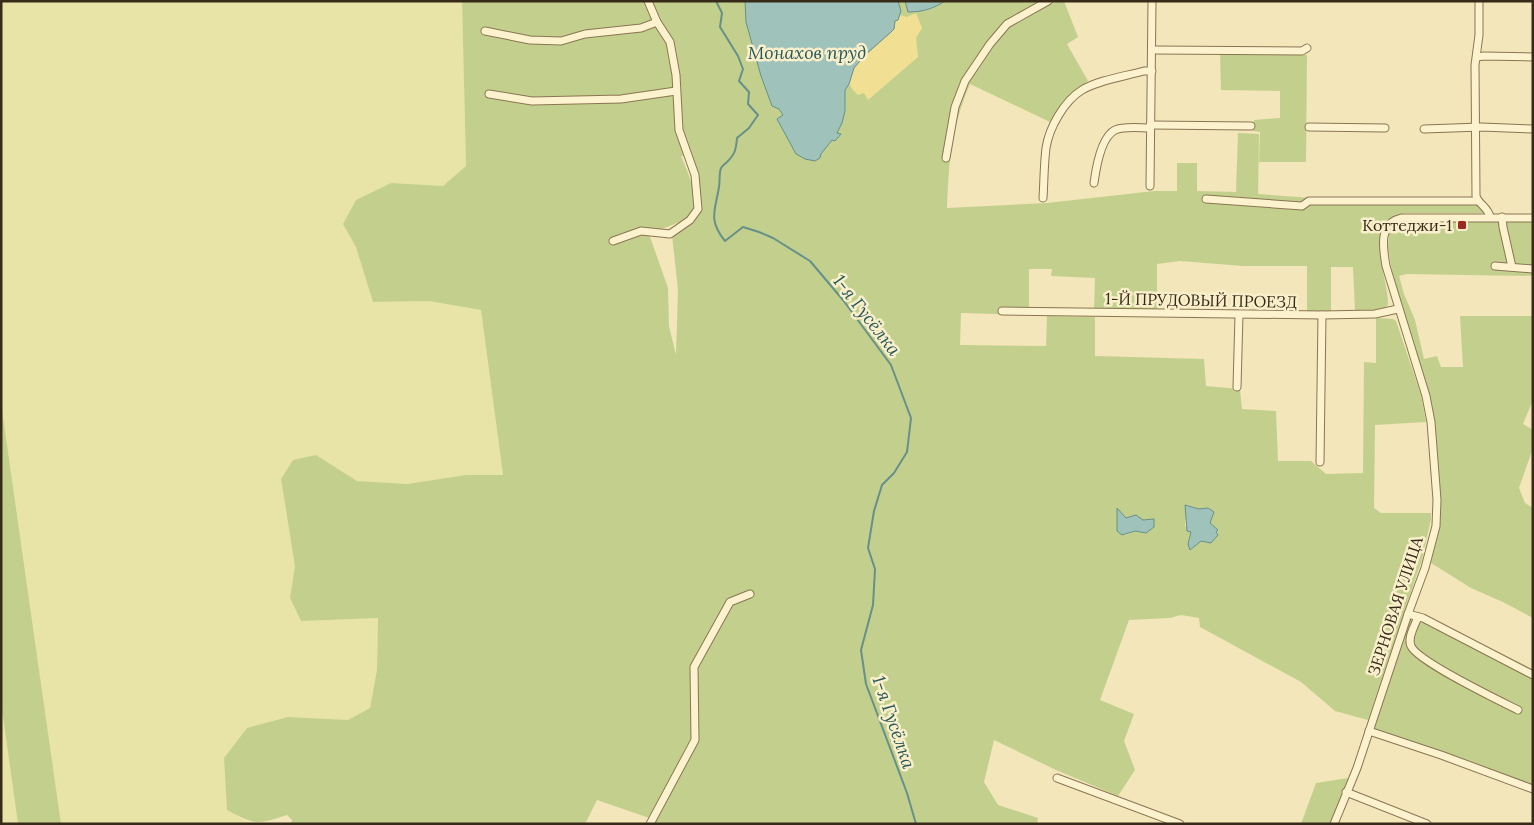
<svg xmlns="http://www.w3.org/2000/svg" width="1534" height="825" font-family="Lora,serif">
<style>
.farmland{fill:#e8e3a7}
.green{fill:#c3d08d;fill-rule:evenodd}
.sand{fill:#f1e093}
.water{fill:#9fc2ba;stroke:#669089}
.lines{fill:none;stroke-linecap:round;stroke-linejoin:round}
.stream{stroke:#669089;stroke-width:2}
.minor-casing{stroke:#8a7553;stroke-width:9}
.minor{stroke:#fcf2cd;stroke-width:7}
.poi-dot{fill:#9e281d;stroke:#f9efca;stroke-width:2}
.labels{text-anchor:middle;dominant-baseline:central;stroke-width:5;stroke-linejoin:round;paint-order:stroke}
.poi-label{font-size:16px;fill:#372a19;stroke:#f9efca;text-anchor:end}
.street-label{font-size:16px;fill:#372a19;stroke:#f9efca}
.water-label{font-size:18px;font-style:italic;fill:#275859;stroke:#f9efca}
</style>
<rect width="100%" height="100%" fill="#f2e6ba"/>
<!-- farmland -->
<g class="farmland">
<polygon points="1,1 462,1 466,166 443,186 391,183 356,200 343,224 358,250 373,302 429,301 481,310 503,476 466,475 407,484 357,481 316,455 281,479 295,566 290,599 301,621 378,618 377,670 370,708 348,720 288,717 247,728 224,758 227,810 250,824 61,824 1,403"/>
<polygon points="1,702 18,824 1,824"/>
</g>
<!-- green -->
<g class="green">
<path d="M462,1H905L908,12L930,9L945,1H1064L1078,37L1067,44L1088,81C1072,92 1060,106 1050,122L970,84C951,129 949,160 947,208L1047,203L1154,191H1177V163H1197V191L1236,192L1238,133L1259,134L1258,194L1312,198H1472L1475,196L1483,210V213H1405C1360,220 1389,278 1388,305C1379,314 1367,312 1355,312L1353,267H1331V312H1307V266H1243L1180,261L1157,264V311L1094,310L1095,278L1051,276L1052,269H1029V315L961,313L960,345L1046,346L1047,316L1095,317V356L1204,359L1206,386L1240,389L1242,409L1276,411L1278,461H1311L1326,474L1363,473L1364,362L1376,363V318L1393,319L1396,321L1421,395L1426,422L1375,425L1374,508L1381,513H1431V519L1422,559L1368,720L1335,711L1301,682L1200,627L1199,618L1181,615L1170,618L1129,620L1100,700L1134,714L1124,741L1135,770L1118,796L1056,770L994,740L984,782L998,805L1038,818L1037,824H650L652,819L597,800L585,824H291L292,820L287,815C256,825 255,825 227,810L224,758L247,728L288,717L348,720L370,708L377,670L378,618L301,621L290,598L295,566L281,479L293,460L316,455L357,481L407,484L466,475H503L481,310L429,301L373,302L356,247L343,224L356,200L391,183L443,186L466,166ZM690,155L700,211L694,222L672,235L678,290L676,355L669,326L668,288L649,234C661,229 675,225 686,218C705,207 687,171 681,156ZM1187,505L1199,509L1208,508L1210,523L1215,537L1211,543L1201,541L1190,550L1189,540L1191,532L1185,526ZM1117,509L1126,518L1141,519L1143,520L1149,519L1154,527L1146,533L1134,531L1125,535L1117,531Z"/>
<polygon points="1220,53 1307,55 1306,162 1259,162 1260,132 1253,131 1254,120 1280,118 1280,91 1221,90"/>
<polygon points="1488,221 1533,222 1533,276 1407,274 1399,276 1404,294 1415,320 1424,359 1437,356 1441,367 1463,367 1460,316 1533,316 1533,400 1523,424 1533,430 1533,448 1519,488 1525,503 1533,508 1533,618 1503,602 1471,588 1431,563 1440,526 1441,500 1435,422 1428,392 1401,308 1391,266 1388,247 1389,234 1397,223 1403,222"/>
<polygon points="1,403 61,824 18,824 1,702"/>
<polygon points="1417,613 1533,669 1533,793 1377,730 1374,728 1409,619"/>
<polygon points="1348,778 1331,824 1301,824 1316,783"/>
</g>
<!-- sand -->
<polygon class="sand" points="916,13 922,28 916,38 918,57 868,100 864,93 858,95 853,90 849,84 854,68 858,62 890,33 894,29 895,21 898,20 900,15 907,17"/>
<!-- water -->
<g class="water">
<polygon points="745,1 898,1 901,11 898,20 895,21 894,29 890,33 865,55 854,68 849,84 845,90 845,111 842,123 837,133 841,134 835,141 832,140 821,154 820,158 815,161 805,159 796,154 777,119 783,115 779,109 772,106 761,76 746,22"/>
<path d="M905,1H945C933,9 922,12 908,12Z"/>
<polygon points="1185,505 1199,509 1208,508 1214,512 1210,523 1218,530 1216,532 1218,535 1211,543 1201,541 1190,550 1188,544 1191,532 1187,531"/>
<polygon points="1117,508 1126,518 1136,515 1143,520 1154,519 1154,527 1146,533 1135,531 1122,535 1117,531"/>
</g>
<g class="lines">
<!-- stream -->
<path class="stream" d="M716,1L722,13L720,27L738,56L743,69L739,81L749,92L748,104L758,115L749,128L737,138C736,150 735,154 727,162C725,164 723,165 721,168C719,173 720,181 719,187C715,211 708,220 725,241L743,227L759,232L773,238L810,261L843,300L891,365L911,418L907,452L894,473L882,485L874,511L868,548L875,569L873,605L861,650L866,684L907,793L916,824"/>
<defs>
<g id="minor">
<path d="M1479,1V35L1475,65L1476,196C1479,205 1488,207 1490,217"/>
<polyline points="485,31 530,40 561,41 585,34 641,28 657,22"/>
<polyline points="1152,50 1302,51 1307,48"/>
<polyline points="1477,57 1484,56 1533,57"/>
<polyline points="489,94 532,101 621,99 676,91"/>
<polyline points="1150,125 1251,126"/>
<polyline points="1309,127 1385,128"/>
<polyline points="1424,129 1481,127 1533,129"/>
<polyline points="946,158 955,107 965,81 990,44 1007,24 1048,1"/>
<path d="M1094,183C1096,168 1101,137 1115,130C1124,126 1140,128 1150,128"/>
<polyline points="1150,186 1152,1"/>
<path d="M1043,198C1044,182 1044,164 1046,148C1049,128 1064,101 1082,90C1098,80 1126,76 1144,71H1152"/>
<polyline points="1206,199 1302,206 1309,201 1478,201"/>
<polyline points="1502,217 1503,227 1512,267"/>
<polyline points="613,241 641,231 670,234 690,220 698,209 695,175 679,130 676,75 670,42 657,22 648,1"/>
<polyline points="1495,266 1533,269"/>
<polyline points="1002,311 1322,315 1375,314 1398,309"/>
<polyline points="1237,387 1239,315"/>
<polyline points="1320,462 1322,315"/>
<polyline points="1408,614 1423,618 1533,675"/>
<path d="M1418,617C1415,625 1407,638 1411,646C1417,661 1500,701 1518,710"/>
<polyline points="1369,731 1441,755 1533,789"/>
<polyline points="1057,778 1180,824"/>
<polyline points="1346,792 1427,824"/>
<polyline points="650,824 695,740 694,667 730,602 750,594"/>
<path d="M1334,824L1357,768L1408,614L1425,568L1436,526L1437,500L1431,422L1426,396L1386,266C1383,248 1378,223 1402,218H1533"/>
</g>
</defs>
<!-- minor casing -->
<use href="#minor" class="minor-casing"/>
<!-- minor -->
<use href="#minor" class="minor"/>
</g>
<!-- markers -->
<rect class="poi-dot" x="1457" y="220" width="10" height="10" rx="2.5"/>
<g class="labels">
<!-- poi labels -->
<g class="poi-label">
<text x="1452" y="225">Коттеджи-1</text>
</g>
<!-- street labels -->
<g class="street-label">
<text transform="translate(1201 300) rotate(1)">1-Й ПРУДОВЫЙ ПРОЕЗД</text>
<text transform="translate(1395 606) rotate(-72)">ЗЕРНОВАЯ УЛИЦА</text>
</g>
<!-- water labels -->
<g class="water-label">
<text x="807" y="52">Монахов пруд</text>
<text transform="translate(867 315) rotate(52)">1-я Гусёлка</text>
<text transform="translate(894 722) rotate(71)">1-я Гусёлка</text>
</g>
</g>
<!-- border -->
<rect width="1534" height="825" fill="none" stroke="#372a19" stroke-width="5"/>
</svg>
